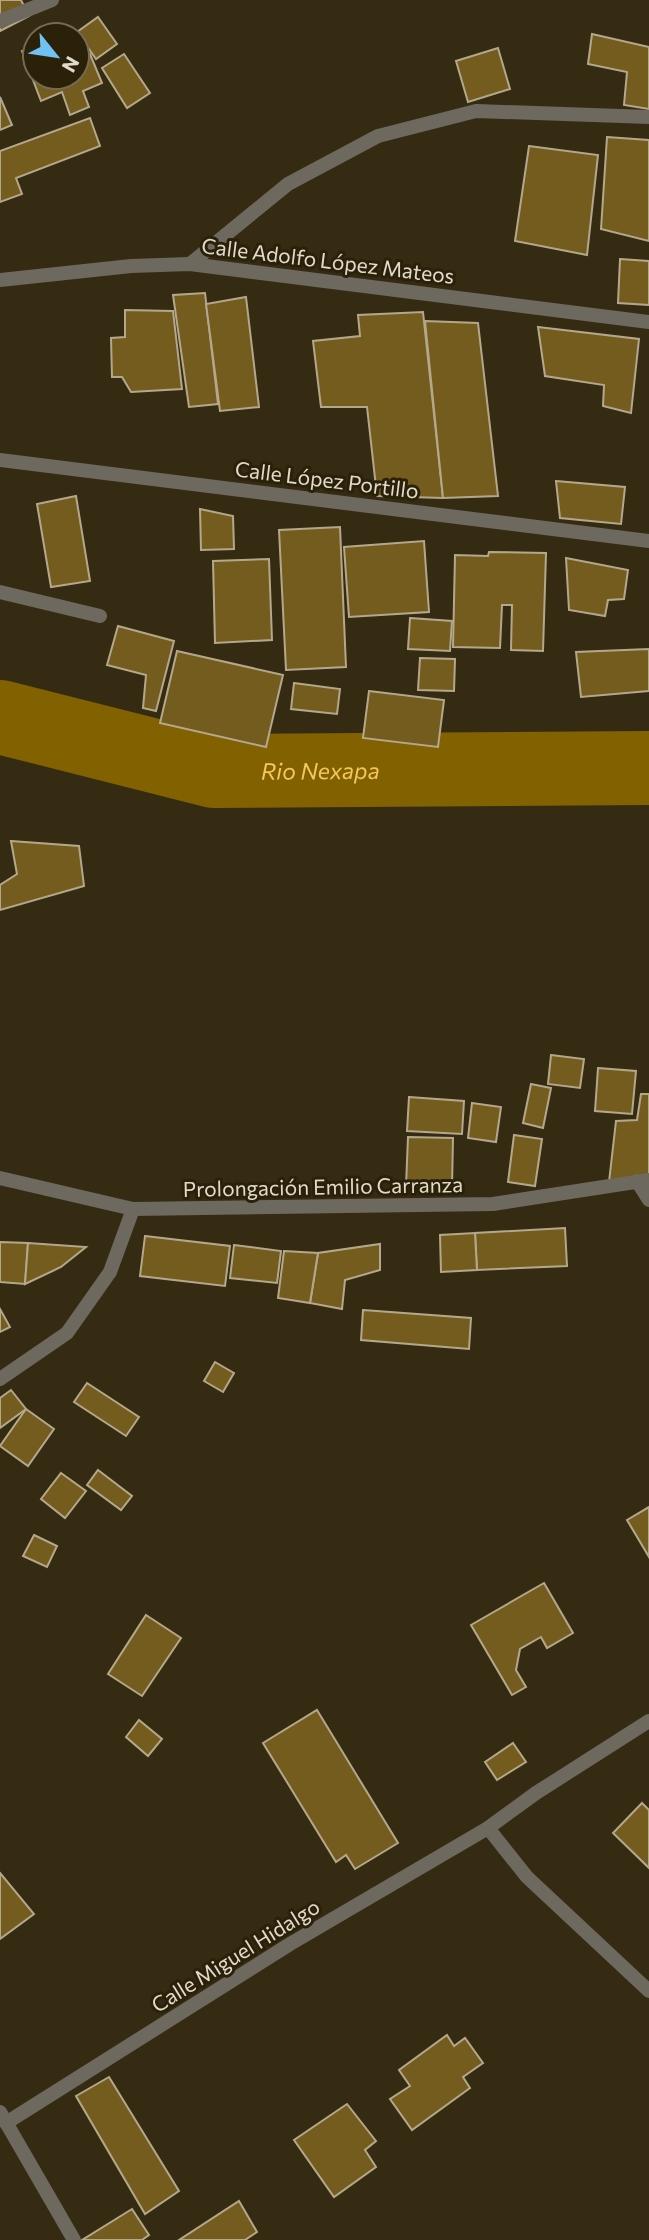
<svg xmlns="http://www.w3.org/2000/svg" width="649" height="2240" font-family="Commissioner,sans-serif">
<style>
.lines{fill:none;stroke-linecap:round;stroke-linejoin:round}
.river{stroke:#816100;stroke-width:74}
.building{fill:#745c1e;stroke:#b4a88c;stroke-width:2}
.minor{stroke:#6e695e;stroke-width:14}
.labels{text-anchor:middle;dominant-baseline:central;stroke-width:6;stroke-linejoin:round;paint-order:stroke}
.street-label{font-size:21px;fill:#e1dbcc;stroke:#2b2108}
.water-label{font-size:23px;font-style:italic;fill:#f4c75b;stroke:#2b2108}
</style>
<rect width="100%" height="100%" fill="#352b12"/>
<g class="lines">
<!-- river -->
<path class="river" id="s1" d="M0,717L214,771L649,768"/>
</g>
<!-- building -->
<g class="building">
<polygon points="0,0 21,0 29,16 0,31"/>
<polygon points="98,17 117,44 96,59 77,32"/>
<polygon points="592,34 649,47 649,109 624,105 627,72 588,64"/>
<polygon points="35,45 35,77 77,77 77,58 90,54 102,83 83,91 89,107 70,115 62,92 41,101 22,51"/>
<polygon points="498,48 510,89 468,102 456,61"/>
<polygon points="124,54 150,93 127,108 102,68"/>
<polygon points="0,97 12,125 0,130"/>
<polygon points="90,118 100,146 16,178 22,194 0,202 0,151"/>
<polygon points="607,137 649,140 649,241 601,229"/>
<polygon points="529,146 598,155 587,255 515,241"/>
<polygon points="620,259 649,261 649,305 618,303"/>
<polygon points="205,293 218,404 189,407 173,295"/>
<polygon points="246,297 259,407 220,411 206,304"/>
<polygon points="125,310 173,311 182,389 131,392 122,377 112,377 111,338 125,337"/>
<polygon points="423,312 443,498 377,496 367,407 321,407 313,341 360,336 358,315"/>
<polygon points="425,321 478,323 498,496 443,498"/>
<polygon points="538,327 639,339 631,413 603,406 604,385 545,376"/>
<polygon points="556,481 625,487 621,524 560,518"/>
<polygon points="76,496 90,581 51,587 37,504"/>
<polygon points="200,509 233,516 234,549 201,550"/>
<polygon points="340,527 346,667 286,670 279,530"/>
<polygon points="424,541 429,612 349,617 344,547"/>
<polygon points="489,552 546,553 543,651 511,650 512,605 502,605 500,648 453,647 455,555 488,556"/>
<polygon points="566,558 628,570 624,599 608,600 605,616 569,610"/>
<polygon points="269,559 272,640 215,643 213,561"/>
<polygon points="410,618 452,621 450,651 408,649"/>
<polygon points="118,626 174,641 156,711 143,708 146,675 107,665"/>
<polygon points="649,649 649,691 581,697 576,652"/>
<polygon points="177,651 283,675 266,747 160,723"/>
<polygon points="420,658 455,659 454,691 418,690"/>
<polygon points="294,683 340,689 337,714 291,709"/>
<polygon points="369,691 444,700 438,747 363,738"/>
<polygon points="11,841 79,846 84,886 0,910 0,885 17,874"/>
<polygon points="551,1055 584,1059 580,1088 548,1084"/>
<polygon points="598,1068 636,1071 632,1114 595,1111"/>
<polygon points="531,1084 551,1088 543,1128 523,1123"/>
<polygon points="641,1094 649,1094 649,1180 609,1182 616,1121 637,1120"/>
<polygon points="409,1097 464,1101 462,1134 407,1131"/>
<polygon points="472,1103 501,1107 496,1142 468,1138"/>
<polygon points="514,1135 542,1139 535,1186 508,1182"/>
<polygon points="408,1137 453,1138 452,1187 406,1186"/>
<polygon points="565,1228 567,1266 477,1270 475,1233"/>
<polygon points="475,1233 477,1270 441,1272 440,1235"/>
<polygon points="145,1236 230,1246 225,1286 140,1276"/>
<polygon points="0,1242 28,1243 25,1284 0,1282"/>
<polygon points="28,1243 86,1247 61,1267 25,1284"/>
<polygon points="380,1244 380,1270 345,1280 342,1309 310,1303 318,1253"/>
<polygon points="234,1245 281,1251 277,1283 230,1278"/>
<polygon points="284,1251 318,1253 310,1303 278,1298"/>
<polygon points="0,1309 10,1327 0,1332"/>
<polygon points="363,1310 471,1318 469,1349 361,1340"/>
<polygon points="215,1362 234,1373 223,1392 204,1381"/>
<polygon points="87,1383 139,1417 126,1436 74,1402"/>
<polygon points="11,1390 26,1409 0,1428 0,1398"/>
<polygon points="26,1409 54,1429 28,1466 0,1446"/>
<polygon points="98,1470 132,1496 121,1510 87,1485"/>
<polygon points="61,1473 86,1491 65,1518 41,1499"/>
<polygon points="649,1507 649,1557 627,1520"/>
<polygon points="34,1535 57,1546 47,1567 23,1556"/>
<polygon points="544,1583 573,1633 547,1648 541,1637 520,1649 516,1670 526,1687 512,1695 471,1625"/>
<polygon points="146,1615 181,1638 142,1696 108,1674"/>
<polygon points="317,1710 398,1843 355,1869 346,1855 336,1862 263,1743"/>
<polygon points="139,1720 162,1739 148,1756 126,1737"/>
<polygon points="513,1743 526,1762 497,1780 485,1762"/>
<polygon points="642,1803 649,1810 649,1868 613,1833"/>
<polygon points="0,1873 34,1914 0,1939"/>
<polygon points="447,2035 454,2046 465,2038 483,2063 463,2077 470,2088 412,2130 390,2099 410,2086 399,2070"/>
<polygon points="109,2077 179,2191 145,2214 76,2096"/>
<polygon points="347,2104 376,2141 365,2150 376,2167 334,2197 294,2140"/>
<polygon points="239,2201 257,2232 245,2240 179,2240"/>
<polygon points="132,2209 149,2235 142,2240 82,2240"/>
</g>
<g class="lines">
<!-- minor -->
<g class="minor">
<polyline points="0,21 52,0"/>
<polyline points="190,264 288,184 378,136 476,111 649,117"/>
<polyline points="0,280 131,266 190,264 649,322"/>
<polyline points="0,460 649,541"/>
<polyline points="0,592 100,616"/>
<polyline points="0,1178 133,1209 493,1204 649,1180"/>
<polyline points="637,1181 649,1200"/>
<polyline points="0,1379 67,1333 110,1272 133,1209"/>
<polyline points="488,1828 527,1877 649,1991"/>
<polyline points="0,2112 74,2240"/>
<polyline points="6,2123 290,1944 488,1828 536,1793 649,1721"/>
</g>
</g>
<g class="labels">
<!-- street labels -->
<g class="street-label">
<text transform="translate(328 260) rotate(7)">Calle Adolfo López Mateos</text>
<text transform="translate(327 479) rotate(7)">Calle López Portillo</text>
<text transform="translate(323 1186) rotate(-1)">Prolongación Emilio Carranza</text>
<text transform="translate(235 1955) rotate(-32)">Calle Miguel Hidalgo</text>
</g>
<!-- water labels -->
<g class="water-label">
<text stroke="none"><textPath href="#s1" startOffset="327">Rio Nexapa</textPath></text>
</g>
</g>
<!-- north arrow -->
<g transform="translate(56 56) rotate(120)"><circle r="33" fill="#2b2108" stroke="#746b56" stroke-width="2"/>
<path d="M0-5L12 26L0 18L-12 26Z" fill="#6fc2f4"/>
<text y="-10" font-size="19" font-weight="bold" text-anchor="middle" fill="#e1dbcc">N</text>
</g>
</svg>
